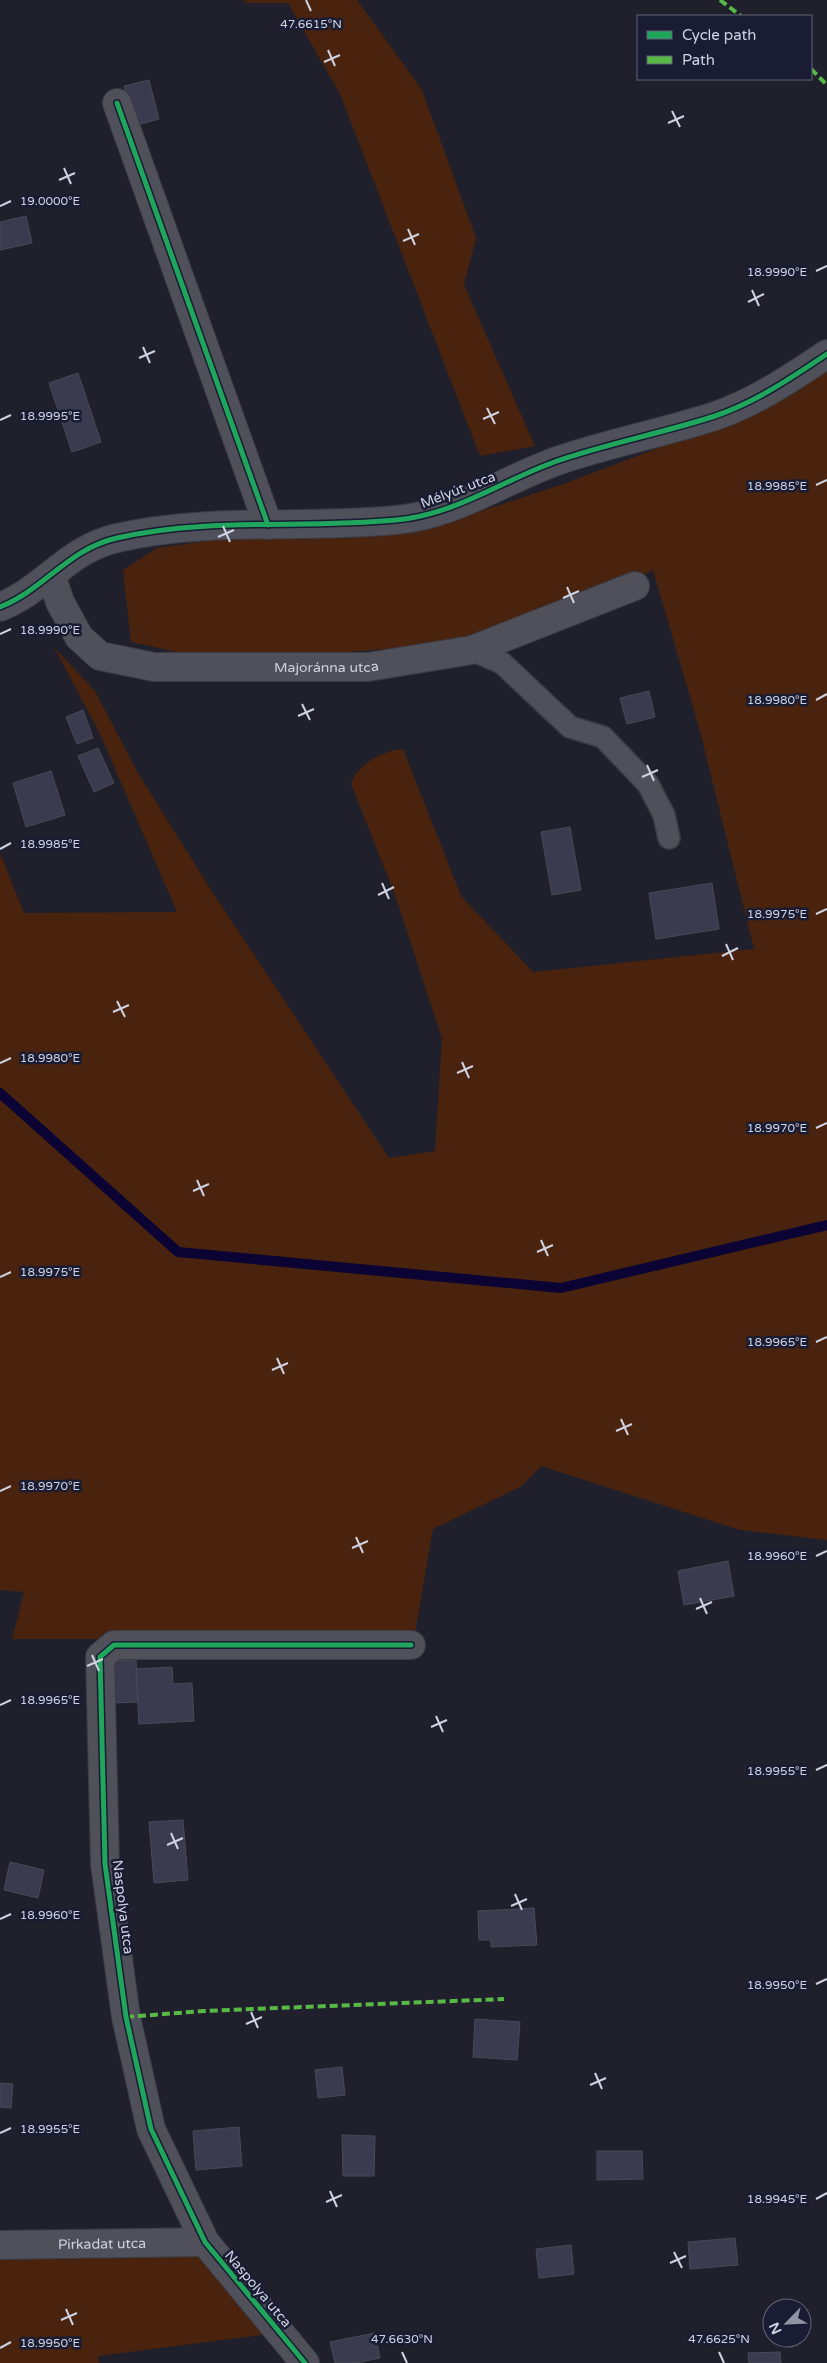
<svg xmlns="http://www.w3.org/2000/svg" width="827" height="2363" font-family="'Varela Round',sans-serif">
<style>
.green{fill:#49230d}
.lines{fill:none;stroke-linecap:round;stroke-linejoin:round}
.stream{stroke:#0a0333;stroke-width:10}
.building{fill:#3a3b4e;stroke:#484a55}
.lane-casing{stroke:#393b45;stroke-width:24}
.street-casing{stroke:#393b45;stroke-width:30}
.lane{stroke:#4f5059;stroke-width:21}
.street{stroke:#4f5059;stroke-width:28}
.quiet{stroke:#58b947;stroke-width:4;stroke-dasharray:8 4;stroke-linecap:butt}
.cycleway-casing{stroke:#191c32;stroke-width:8}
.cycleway{stroke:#20a55d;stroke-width:5}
.ticks{fill:none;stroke:#cfd2e1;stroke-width:2}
.labels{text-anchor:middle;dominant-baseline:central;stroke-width:5;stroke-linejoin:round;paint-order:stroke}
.street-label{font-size:14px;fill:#cfd2e1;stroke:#191c32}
.ticks-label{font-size:12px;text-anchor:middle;fill:#cfd2e1;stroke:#191c32;stroke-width:5;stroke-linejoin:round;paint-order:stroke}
</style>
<rect width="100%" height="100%" fill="#1f202c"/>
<!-- green -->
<g class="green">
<polygon points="244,0 357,0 422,90 476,238 464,285 535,446 480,456 340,94 288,3 246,3"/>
<path d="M827,367V1540L740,1530L541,1466L522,1486L433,1529L414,1639H12L24,1592L0,1590V853L24,913L177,912L100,734L54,647L95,691L138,773L211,890L389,1158L435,1151L442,1039L397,900L351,784C357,764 384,750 403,749L461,896L533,972L754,949L700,731L653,570L508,636L448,644L274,658L210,659L131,642L123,570L157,548L273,532L349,538L448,522L569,482L731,420Z"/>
<polygon points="0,2256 198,2256 238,2276 278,2333 98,2356 99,2363 0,2363"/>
</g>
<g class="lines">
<!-- stream -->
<polyline class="stream" points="0,1093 178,1252 561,1288 827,1225"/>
</g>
<!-- building -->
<g class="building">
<polygon points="149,80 159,119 134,126 124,86"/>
<polygon points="26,216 32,243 0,250 0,222"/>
<polygon points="78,373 101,442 72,452 49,383"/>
<polygon points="649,691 655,717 627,724 620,698"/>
<polygon points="83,710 93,738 77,744 66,717"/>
<polygon points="98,748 114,783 94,792 78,756"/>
<polygon points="51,771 65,815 26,827 13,783"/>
<polygon points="570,827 581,890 552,895 541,832"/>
<polygon points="712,883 719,929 656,939 649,893"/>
<polygon points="728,1561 734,1596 684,1605 678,1571"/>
<polygon points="136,1660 138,1702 114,1703 112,1661"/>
<polygon points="172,1667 173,1684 192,1683 194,1721 139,1724 136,1669"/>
<polygon points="183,1820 188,1880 154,1883 149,1822"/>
<polygon points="10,1862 44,1870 38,1898 4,1890"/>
<polygon points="534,1908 537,1945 491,1947 491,1940 479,1940 478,1911"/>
<polygon points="475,2019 520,2022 517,2060 473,2057"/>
<polygon points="342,2067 345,2095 318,2098 315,2070"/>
<polygon points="0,2083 13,2084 11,2108 0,2107"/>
<polygon points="239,2127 242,2166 196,2170 193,2131"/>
<polygon points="342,2135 375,2136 374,2176 343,2176"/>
<polygon points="597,2151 642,2151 643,2179 597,2180"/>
<polygon points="735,2238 738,2265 690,2269 688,2242"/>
<polygon points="571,2245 574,2274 539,2278 536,2249"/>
<polygon points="375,2333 380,2358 356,2363 335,2363 330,2342"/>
<polygon points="780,2352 781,2363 749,2363 748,2353"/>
</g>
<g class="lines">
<defs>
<polyline id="lane" points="472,650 502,663 570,727 603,737 648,784 664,815 669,838"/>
<g id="street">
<polyline points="117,103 268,525"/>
<path id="s1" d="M51,575L60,602L79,637L100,656L154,667H368L472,650L635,586"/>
<path d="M0,607C45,589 68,549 117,538C208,517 303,529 396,520C455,515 503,480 557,461C609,443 663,433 715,416C756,402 791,378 827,354"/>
<path id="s2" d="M0,2245L205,2242"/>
<polyline points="305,2363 205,2242 151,2129 126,2017 105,1864 100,1657 114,1645 411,1645"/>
</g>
</defs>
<!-- lane casing -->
<use href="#lane" class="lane-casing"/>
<!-- street casing -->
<use href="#street" class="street-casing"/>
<!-- lane -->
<use href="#lane" class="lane"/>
<!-- street -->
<use href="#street" class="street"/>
<!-- quiet -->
<g class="quiet">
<polyline points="720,0 741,16"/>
<polyline points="811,69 827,85"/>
<polyline points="126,2017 203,2011 504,1999"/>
</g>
<defs>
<g id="cycleway">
<polyline points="117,103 268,525"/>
<path d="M0,607C45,589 68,549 117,538C208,517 303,529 396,520C455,515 503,480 557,461C609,443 663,433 715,416C756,402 791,378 827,354"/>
<polyline points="305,2363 205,2242 151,2129 126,2017 105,1864 100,1657 114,1645 411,1645"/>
</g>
</defs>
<!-- cycleway casing -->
<use href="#cycleway" class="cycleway-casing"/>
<!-- cycleway -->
<use href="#cycleway" class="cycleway"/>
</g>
<!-- ticks -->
<path class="ticks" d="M306,0L311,11M328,50L335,66M324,62L340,55M672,111L680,127M668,123L684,116M64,168L71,184M59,180L75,173M0,206L11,201M408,229L415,245M403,241L419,234M816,271L827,266M752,290L759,306M748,302L764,294M143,347L150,363M139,358L155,351M487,408L495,424M483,419L499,412M0,420L11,415M816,485L827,480M223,526L230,542M218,537L234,530M567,587L574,603M563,598L579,591M0,634L11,629M816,700L827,694M302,704L310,720M298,716L314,709M647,765L654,781M642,777L658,770M0,849L11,843M382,883L389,899M378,895L394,887M816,914L827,909M726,944L733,960M722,956L738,948M117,1001L125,1017M113,1012L129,1005M462,1062L469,1078M0,1063L11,1058M457,1073L473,1066M816,1128L827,1123M197,1180L204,1196M193,1191L209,1184M541,1240L548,1256M537,1252L553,1245M0,1277L11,1272M816,1342L827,1337M277,1358L284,1374M272,1370L288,1363M621,1419L628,1435M616,1431L632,1424M0,1491L11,1486M356,1537L363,1553M352,1548L368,1541M816,1556L827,1551M700,1598L707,1614M696,1609L712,1602M92,1655L99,1671M87,1666L103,1659M0,1705L11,1700M436,1716L443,1732M431,1727L447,1720M816,1770L827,1765M171,1833L178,1849M167,1845L183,1838M515,1894L522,1910M511,1906L527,1899M0,1919L11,1914M816,1984L827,1979M251,2012L258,2028M246,2024L262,2017M595,2073L602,2089M590,2085L606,2078M0,2133L11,2128M330,2191L337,2207M816,2199L827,2193M326,2202L342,2195M674,2252L682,2268M670,2263L686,2256M66,2309L73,2325M61,2320L77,2313M0,2348L11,2342M402,2352L407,2363M719,2352L724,2363"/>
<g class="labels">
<!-- street labels -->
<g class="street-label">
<text transform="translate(458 490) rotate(-21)">Mélyút utca</text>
<text stroke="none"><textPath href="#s1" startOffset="324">Majoránna utca</textPath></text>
<text transform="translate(123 1907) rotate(83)">Naspolya utca</text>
<text stroke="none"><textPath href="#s2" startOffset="102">Pirkadat utca</textPath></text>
<text transform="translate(258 2289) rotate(50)">Naspolya utca</text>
</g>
</g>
<g class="ticks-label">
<text x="311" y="28">47.6615°N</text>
<text x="50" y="205">19.0000°E</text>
<text x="777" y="276">18.9990°E</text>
<text x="50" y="420">18.9995°E</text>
<text x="777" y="490">18.9985°E</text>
<text x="50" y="634">18.9990°E</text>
<text x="777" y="704">18.9980°E</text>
<text x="50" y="848">18.9985°E</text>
<text x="777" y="918">18.9975°E</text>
<text x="50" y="1062">18.9980°E</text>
<text x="777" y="1132">18.9970°E</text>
<text x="50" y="1276">18.9975°E</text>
<text x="777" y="1346">18.9965°E</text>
<text x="50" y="1490">18.9970°E</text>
<text x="777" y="1560">18.9960°E</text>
<text x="50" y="1704">18.9965°E</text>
<text x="777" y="1775">18.9955°E</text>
<text x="50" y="1919">18.9960°E</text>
<text x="777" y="1989">18.9950°E</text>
<text x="50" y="2133">18.9955°E</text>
<text x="777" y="2203">18.9945°E</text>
<text x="402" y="2343">47.6630°N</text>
<text x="719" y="2343">47.6625°N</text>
<text x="50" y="2347">18.9950°E</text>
</g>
<!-- legend -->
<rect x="637" y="15" width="175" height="65" fill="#191c32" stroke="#626578"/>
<rect x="647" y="31" width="25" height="8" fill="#20a55d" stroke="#626578"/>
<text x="682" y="40" font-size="15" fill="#cfd2e1">Cycle path</text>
<rect x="647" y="56" width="25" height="8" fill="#58b947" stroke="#626578"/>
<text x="682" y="65" font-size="15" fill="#cfd2e1">Path</text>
<!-- north arrow -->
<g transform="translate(787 2323) rotate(246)"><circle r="24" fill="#191c32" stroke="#626578"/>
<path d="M0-4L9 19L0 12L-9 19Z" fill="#9194a2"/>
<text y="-8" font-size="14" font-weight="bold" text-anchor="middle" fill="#cfd2e1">N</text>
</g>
</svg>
